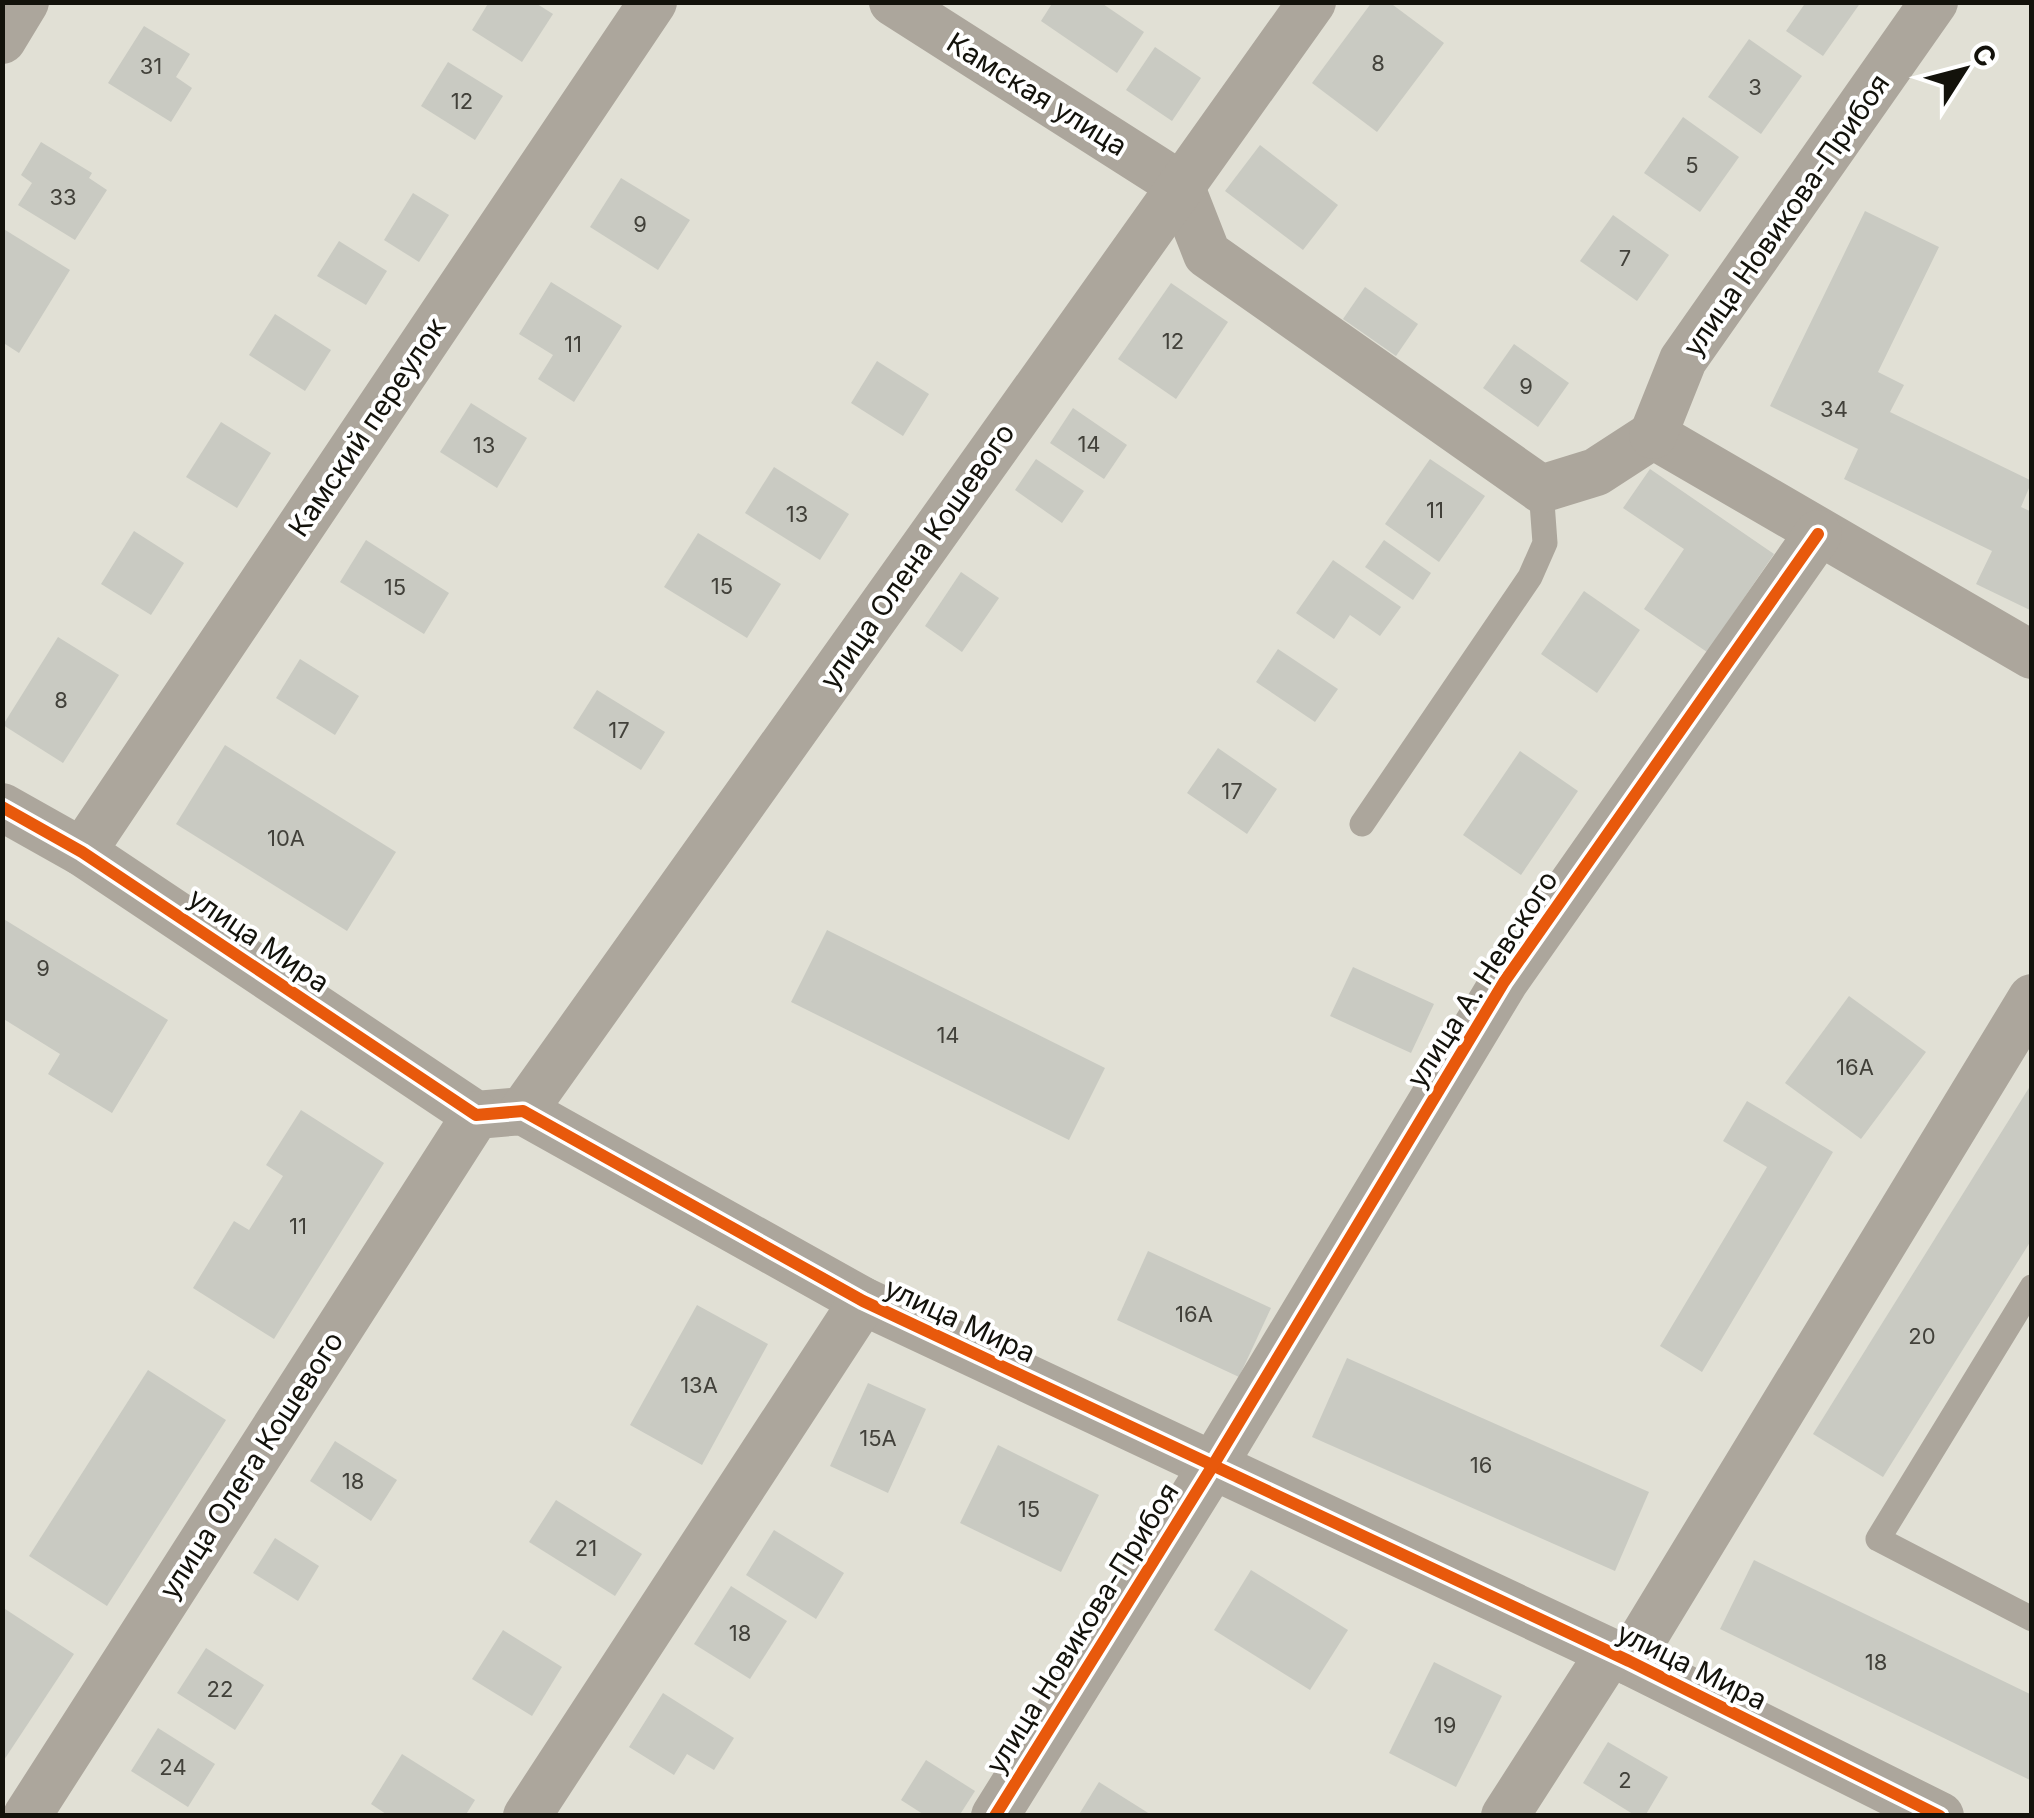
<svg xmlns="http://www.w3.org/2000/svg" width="2034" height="1818" font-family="Inter,sans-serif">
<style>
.building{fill:#c9cac2}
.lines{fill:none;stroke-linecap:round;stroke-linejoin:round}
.service{stroke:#aca69c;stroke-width:25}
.minor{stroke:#aca69c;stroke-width:48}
.cycleway-casing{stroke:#fff;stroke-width:19}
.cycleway{stroke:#e8590c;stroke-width:12}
.labels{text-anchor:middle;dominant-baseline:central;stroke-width:8;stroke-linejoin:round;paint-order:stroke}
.number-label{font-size:22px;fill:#42413a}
.street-label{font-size:28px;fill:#13120b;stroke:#fff}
</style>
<rect width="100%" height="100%" fill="#e1e0d5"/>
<!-- building -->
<g class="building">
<polygon points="489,2 534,2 553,14 522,62 472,30"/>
<polygon points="1053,2 1100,2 1144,32 1117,73 1041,21"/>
<polygon points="1372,2 1389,2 1444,43 1377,132 1312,83"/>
<polygon points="1806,2 1861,2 1823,56 1786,31"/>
<polygon points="144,26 190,54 176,77 192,88 171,122 108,83"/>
<polygon points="1749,39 1802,76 1761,134 1708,97"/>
<polygon points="1155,47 1201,78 1172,121 1126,90"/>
<polygon points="448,62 503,96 475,140 421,106"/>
<polygon points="1683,117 1739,157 1700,212 1644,173"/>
<polygon points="41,142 92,173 89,178 107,190 75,240 18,205 32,183 21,175"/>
<polygon points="1260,145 1338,205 1303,250 1225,191"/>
<polygon points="621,178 690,220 658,270 590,227"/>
<polygon points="413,193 449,215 419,262 384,240"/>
<polygon points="1865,211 1939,247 1878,372 1904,385 1890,412 2032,481 2021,507 2032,512 2032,611 1976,584 1992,551 1844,479 1858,449 1770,406"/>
<polygon points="1613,215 1669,255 1637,301 1580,261"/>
<polygon points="2,228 70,270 19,353 2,342"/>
<polygon points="339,241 387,271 366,305 317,276"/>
<polygon points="551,282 622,326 574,402 538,379 553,355 519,334"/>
<polygon points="1171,283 1228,322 1176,399 1118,359"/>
<polygon points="1365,287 1418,324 1396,356 1343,319"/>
<polygon points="275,314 331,350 305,391 249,355"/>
<polygon points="1514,344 1569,383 1538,427 1483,388"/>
<polygon points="877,361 929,394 903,436 851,403"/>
<polygon points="471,403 527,438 497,488 440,452"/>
<polygon points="1073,408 1127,445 1104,479 1050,443"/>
<polygon points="221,422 271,453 237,508 186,477"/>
<polygon points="1036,459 1084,491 1062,523 1015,490"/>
<polygon points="1430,459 1485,496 1439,562 1385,524"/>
<polygon points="774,467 849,514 820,560 745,513"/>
<polygon points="1650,469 1774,554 1707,652 1644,609 1684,549 1623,508"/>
<polygon points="134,531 184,563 151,615 101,584"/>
<polygon points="698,533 781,584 747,638 664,587"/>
<polygon points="366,540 449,593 424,634 340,582"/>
<polygon points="1384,540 1431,573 1413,600 1365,567"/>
<polygon points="1333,560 1401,607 1380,636 1350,615 1334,639 1296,613"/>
<polygon points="961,572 999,598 962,652 925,626"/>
<polygon points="1584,591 1640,630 1597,693 1541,654"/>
<polygon points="58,637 119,675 63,763 3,725"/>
<polygon points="1278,649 1338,689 1315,722 1256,682"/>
<polygon points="300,659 359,696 335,735 276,698"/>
<polygon points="597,690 665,732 641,770 573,728"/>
<polygon points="225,745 396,852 347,931 176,824"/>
<polygon points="1218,748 1277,789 1247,834 1187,793"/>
<polygon points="1520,751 1578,791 1521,875 1463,835"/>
<polygon points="2,918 168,1020 112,1113 48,1074 60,1054 2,1018"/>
<polygon points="827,930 1105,1068 1069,1140 791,1002"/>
<polygon points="1353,967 1434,1004 1411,1053 1330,1016"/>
<polygon points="1849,996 1926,1052 1861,1139 1785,1083"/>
<polygon points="2032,1083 2032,1239 1883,1477 1813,1434"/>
<polygon points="1747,1101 1833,1152 1702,1372 1660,1346 1767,1167 1723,1141"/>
<polygon points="301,1110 384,1163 274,1339 193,1288 234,1221 249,1230 283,1176 266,1165"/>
<polygon points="1148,1251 1271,1308 1239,1377 1117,1320"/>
<polygon points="697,1305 768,1344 702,1465 630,1425"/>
<polygon points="1347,1358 1649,1492 1615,1571 1312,1437"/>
<polygon points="148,1370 226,1420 107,1606 29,1556"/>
<polygon points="868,1383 926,1409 888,1493 830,1466"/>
<polygon points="335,1441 397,1480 371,1521 310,1481"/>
<polygon points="998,1445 1099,1495 1061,1572 960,1523"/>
<polygon points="556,1500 642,1554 615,1596 529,1542"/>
<polygon points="774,1530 844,1573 816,1619 746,1575"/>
<polygon points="275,1538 319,1566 298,1601 253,1573"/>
<polygon points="1754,1560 2032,1695 2032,1781 1720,1629"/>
<polygon points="1251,1570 1348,1630 1310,1690 1214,1630"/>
<polygon points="731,1586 787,1621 750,1679 694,1644"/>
<polygon points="2,1607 74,1654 2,1763"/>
<polygon points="503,1630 562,1667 532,1716 472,1679"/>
<polygon points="206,1648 264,1685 235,1730 177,1693"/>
<polygon points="1434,1662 1502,1696 1456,1787 1389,1753"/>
<polygon points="663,1693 734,1738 714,1770 687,1754 674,1775 629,1747"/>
<polygon points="158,1728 215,1764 188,1807 131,1771"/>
<polygon points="1608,1742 1668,1777 1645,1816 1636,1816 1583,1783"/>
<polygon points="402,1754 475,1800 465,1816 389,1816 371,1804"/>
<polygon points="926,1760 975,1791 959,1816 926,1816 901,1800"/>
<polygon points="1099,1782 1153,1816 1078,1816"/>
</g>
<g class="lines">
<!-- service -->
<g class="service">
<polyline points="1362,824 1530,577 1545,543 1541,489"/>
<polyline points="2032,1287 1878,1539 2032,1619"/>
</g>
<!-- minor -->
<g class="minor">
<polyline points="893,2 1180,185 1207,254 1541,489 1596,472 1653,435 2032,655"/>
<polyline points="2,40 25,2"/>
<polyline points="1653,435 1683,360 1934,2"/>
<polyline points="2,807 82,852 476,1115 523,1111 863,1301 1629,1661 1940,1816"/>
<polyline points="82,852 653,2"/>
<polyline points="523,1111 1312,2"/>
<polyline points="1629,1661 2032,998"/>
<polyline points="27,1816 476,1115"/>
<polyline points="527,1816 863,1301"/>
<polyline points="995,1816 1212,1467 1504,982 1818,534"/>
<polyline points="1505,1816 1609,1654"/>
</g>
<defs>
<g id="cycleway">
<polyline points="2,807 82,852 476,1115 523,1111 863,1301 1629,1661 1940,1816"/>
<polyline points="995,1816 1212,1467 1504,982 1818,534"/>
</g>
</defs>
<!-- cycleway casing -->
<use href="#cycleway" class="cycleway-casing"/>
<!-- cycleway -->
<use href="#cycleway" class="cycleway"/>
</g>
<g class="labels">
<!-- number labels -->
<g class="number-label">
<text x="1378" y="63">8</text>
<text x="151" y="66">31</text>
<text x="1755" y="87">3</text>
<text x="462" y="101">12</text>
<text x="1692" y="165">5</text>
<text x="63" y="197">33</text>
<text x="640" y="224">9</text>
<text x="1625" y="258">7</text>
<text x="1173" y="341">12</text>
<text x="573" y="344">11</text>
<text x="1526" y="386">9</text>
<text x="1834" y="409">34</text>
<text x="1089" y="444">14</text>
<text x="484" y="445">13</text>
<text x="1435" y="510">11</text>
<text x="797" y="514">13</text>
<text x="722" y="586">15</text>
<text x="395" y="587">15</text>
<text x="61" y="700">8</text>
<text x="619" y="730">17</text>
<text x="1232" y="791">17</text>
<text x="286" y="838">10А</text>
<text x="43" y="968">9</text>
<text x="948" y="1035">14</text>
<text x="1855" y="1067">16А</text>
<text x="298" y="1226">11</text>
<text x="1194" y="1314">16А</text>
<text x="1922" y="1336">20</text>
<text x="699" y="1385">13А</text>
<text x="878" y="1438">15А</text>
<text x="1481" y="1465">16</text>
<text x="353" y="1481">18</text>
<text x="1029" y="1509">15</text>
<text x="586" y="1548">21</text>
<text x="740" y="1633">18</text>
<text x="1876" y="1662">18</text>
<text x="220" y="1689">22</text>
<text x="1445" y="1725">19</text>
<text x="173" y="1767">24</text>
<text x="1625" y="1780">2</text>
</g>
<!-- street labels -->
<g class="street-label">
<text transform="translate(1037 94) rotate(32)">Камская улица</text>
<text transform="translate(1786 215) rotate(-55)">улица Новикова-Прибоя</text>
<text transform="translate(367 427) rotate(-56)">Камский переулок</text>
<text transform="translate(917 556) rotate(-55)">улица Олена Кошевого</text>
<text transform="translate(259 940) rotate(34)">улица Мира</text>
<text transform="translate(1482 979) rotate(-57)">улица А. Невского</text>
<text transform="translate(960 1320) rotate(25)">улица Мира</text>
<text transform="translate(251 1465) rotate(-57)">улица Олега Кошевого</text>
<text transform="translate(1082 1628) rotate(-58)">улица Новикова-Прибоя</text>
<text transform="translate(1692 1666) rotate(26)">улица Мира</text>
</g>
</g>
<!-- border -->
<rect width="2034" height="1818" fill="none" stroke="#13120b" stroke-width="10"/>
<!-- north arrow -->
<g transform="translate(1964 70) rotate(54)" stroke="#ffffff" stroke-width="8" paint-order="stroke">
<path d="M0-8L18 38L0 25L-18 38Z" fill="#13120b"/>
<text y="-15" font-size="28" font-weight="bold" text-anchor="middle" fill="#13120b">С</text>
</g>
</svg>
